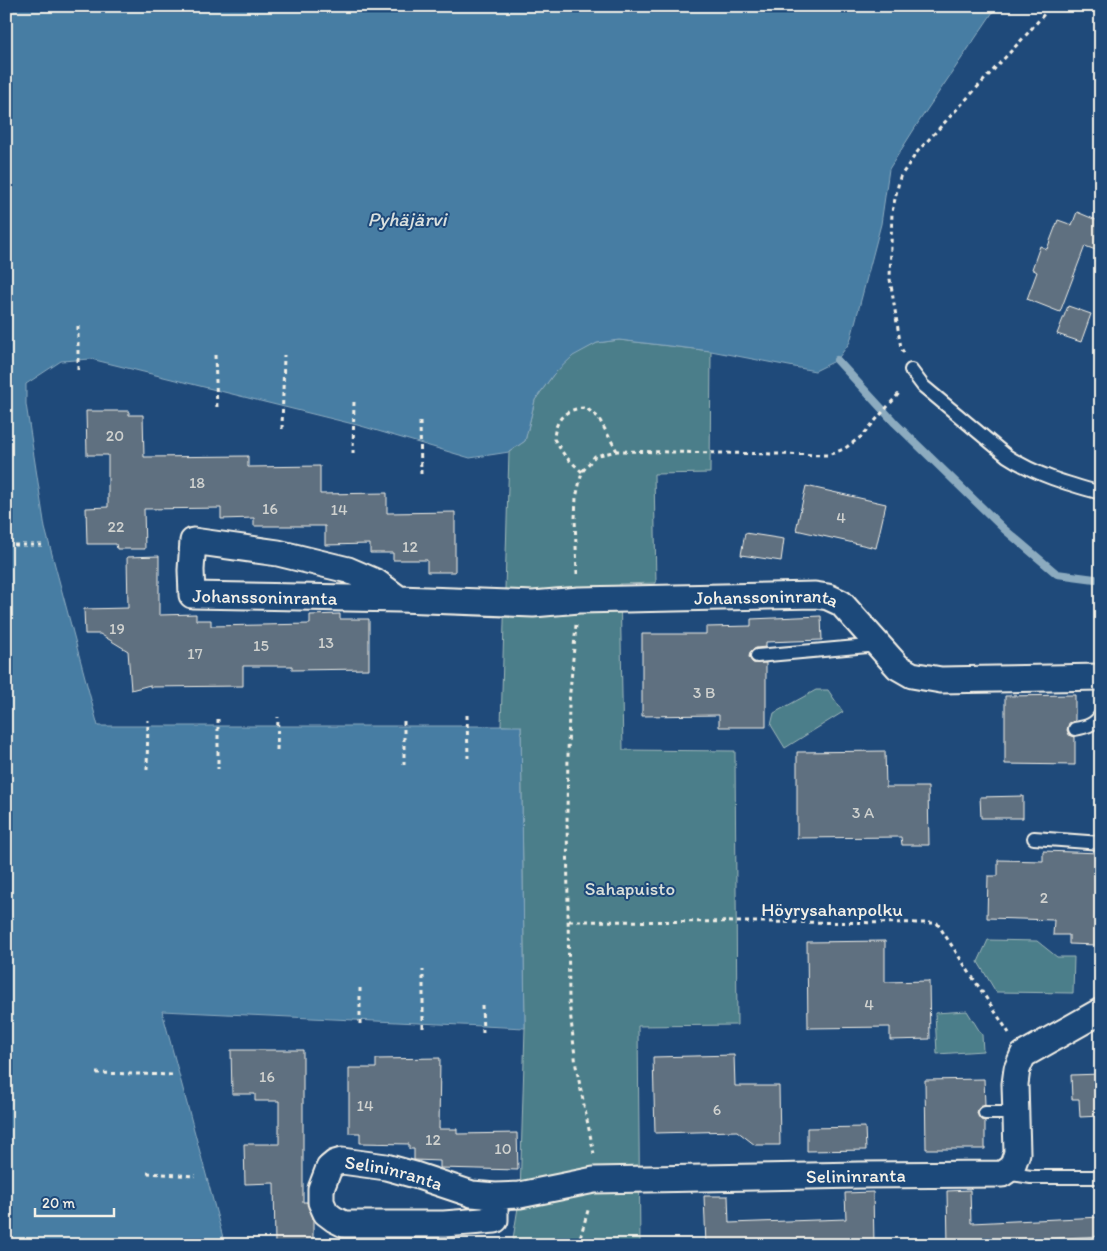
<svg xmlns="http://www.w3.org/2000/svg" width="1107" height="1251" viewBox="0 0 1107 1251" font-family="Itim,sans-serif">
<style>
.green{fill:#4b7e8a;stroke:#a0b8b9}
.water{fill:#467da3;stroke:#8cabbf}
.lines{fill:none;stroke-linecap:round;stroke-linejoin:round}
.stream{stroke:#8cabbf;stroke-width:8}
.building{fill:#5f7080;stroke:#f4f1e8}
.service-casing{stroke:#f4f1e8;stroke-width:16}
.minor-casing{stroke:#f4f1e8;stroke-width:29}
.path{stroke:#f4f1e8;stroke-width:3;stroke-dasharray:4 4;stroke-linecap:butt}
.service{stroke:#1f4a7a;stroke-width:12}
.minor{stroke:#1f4a7a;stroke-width:25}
.labels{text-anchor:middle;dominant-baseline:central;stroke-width:4;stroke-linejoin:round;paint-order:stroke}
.number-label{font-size:16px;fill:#cfd1ce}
.street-label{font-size:19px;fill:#f4f1e8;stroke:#1f4a7a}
.park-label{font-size:19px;fill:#dbe0da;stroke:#1f4a7a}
.water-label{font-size:20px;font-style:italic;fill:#dae0de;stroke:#1f4a7a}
</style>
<rect width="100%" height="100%" fill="#1f4a7a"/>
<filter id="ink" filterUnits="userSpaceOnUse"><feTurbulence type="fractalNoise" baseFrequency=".02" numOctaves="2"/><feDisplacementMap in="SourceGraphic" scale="10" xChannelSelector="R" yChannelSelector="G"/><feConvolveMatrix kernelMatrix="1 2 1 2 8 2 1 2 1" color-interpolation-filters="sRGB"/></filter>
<g filter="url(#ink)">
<path class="green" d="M 619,340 L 711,351 L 710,473 L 654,474 L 656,583 L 620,584 L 623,750 L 735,751 L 737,1025 L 638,1026 L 640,1245 L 512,1245 L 520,1195 L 525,1028 L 521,727 L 501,726 L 509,452 L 525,441 L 535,400 L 553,375 L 573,355 L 597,343 Z
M 816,690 L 828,690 L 843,712 L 785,748 L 771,725 L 774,713 Z
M 988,940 L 1037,941 L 1057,957 L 1074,957 L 1073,993 L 996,992 L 978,962 Z
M 967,1011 L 982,1035 L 983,1051 L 937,1054 L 935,1013 Z"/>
<path class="water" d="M 6,6 L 997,6 L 920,120 L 889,169 L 881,224 L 850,342 L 837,360 L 815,371 L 711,351 L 619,340 L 597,343 L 573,356 L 553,375 L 535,400 L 525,441 L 509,452 L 470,458 L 361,426 L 91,359 L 61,361 L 26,384 L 26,404 L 45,528 L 98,726 L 521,726 L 525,1028 L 162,1011 L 225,1245 L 6,1245 Z"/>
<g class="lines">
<path class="stream" d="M 837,360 L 895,423 L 1004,529 L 1057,574 L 1095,579"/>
</g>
<path class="building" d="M 1077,212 L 1101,222 L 1101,252 L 1085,246 L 1060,312 L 1027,299 L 1037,272 L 1032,269 L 1040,246 L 1047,249 L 1058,220 L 1072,225 Z
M 1068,306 L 1091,314 L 1081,342 L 1057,334 Z
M 86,411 L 129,411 L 129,415 L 143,415 L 144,457 L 248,456 L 248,467 L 320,466 L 320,494 L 387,493 L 387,513 L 455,512 L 455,572 L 427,572 L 427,560 L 393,560 L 393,553 L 370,553 L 370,544 L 325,545 L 325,526 L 254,526 L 254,518 L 221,519 L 221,508 L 144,509 L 145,549 L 117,549 L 116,544 L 87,544 L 86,508 L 108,507 L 108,455 L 87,455 Z
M 806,486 L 886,504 L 876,548 L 796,530 Z
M 745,533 L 784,539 L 781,561 L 741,555 Z
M 159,556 L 159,615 L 196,614 L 196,620 L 211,620 L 211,626 L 310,624 L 310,615 L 340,614 L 340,619 L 369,619 L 369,669 L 292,670 L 292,666 L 243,666 L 243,686 L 150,687 L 150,685 L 131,690 L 128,651 L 100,634 L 85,634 L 84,609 L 128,608 L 127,557 Z
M 821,616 L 822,640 L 766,642 L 766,647 L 756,648 L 750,652 L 749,657 L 753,663 L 766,663 L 766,727 L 719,727 L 719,715 L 642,716 L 642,634 L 706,634 L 706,627 L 751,626 L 751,619 Z
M 1075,695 L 1075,721 L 1069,723 L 1067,730 L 1069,735 L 1075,737 L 1075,765 L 1005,764 L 1005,696 Z
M 885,751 L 886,787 L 928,787 L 929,845 L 902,845 L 901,837 L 797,838 L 797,752 Z
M 1023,796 L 1023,818 L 981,818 L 980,797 Z
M 1043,851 L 1101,853 L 1101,934 L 1096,934 L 1096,945 L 1069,944 L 1069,935 L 1053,935 L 1054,920 L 987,918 L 988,876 L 998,876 L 998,860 L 1043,861 Z
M 885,941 L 885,982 L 929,981 L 930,1039 L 890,1040 L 890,1027 L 808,1028 L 807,942 Z
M 231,1050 L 303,1050 L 303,1202 L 307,1202 L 313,1218 L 313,1245 L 275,1245 L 274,1183 L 245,1184 L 244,1144 L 279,1144 L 279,1101 L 255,1101 L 255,1094 L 232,1094 Z
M 734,1055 L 735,1086 L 779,1086 L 780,1145 L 755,1145 L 737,1131 L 655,1133 L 653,1057 Z
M 440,1058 L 439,1129 L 457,1129 L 457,1134 L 517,1133 L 518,1170 L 440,1168 L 440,1161 L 414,1160 L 414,1149 L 409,1149 L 409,1144 L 360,1143 L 360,1133 L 349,1133 L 349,1068 L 376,1068 L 376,1059 Z
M 1101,1074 L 1101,1116 L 1080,1117 L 1079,1099 L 1072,1099 L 1071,1075 Z
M 984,1079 L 985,1105 L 978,1109 L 977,1113 L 981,1120 L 985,1121 L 985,1149 L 926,1149 L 925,1080 Z
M 865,1127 L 866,1150 L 807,1151 L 807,1128 Z
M 970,1190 L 971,1223 L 1101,1217 L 1101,1236 L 971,1243 L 971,1245 L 948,1245 L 947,1191 Z
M 873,1192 L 874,1245 L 847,1245 L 847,1240 L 706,1245 L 704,1196 L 728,1196 L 729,1223 L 846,1219 L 845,1193 Z"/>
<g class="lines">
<defs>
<path id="service" d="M 911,370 L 923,386 L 1007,456 C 1036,475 1068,484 1101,493
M 757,656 L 879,645
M 1075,729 C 1086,727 1095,725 1101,714
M 1034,838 L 1101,843
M 985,1113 L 1016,1113
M 1005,1173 L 1031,1177 L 1101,1177"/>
<g id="minor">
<path id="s1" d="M 399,599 L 376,582 L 348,570 L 278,553 L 193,541 L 191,570 L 192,595 L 399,599 L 533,604 L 579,600 L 815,595 L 828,597 L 841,603 L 898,667 L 912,675 L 941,680 L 1101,677"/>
<path id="s2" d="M 495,1196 L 495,1220 L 444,1224 L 344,1224 L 334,1219 L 326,1213 L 321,1202 L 321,1189 L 329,1168 L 335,1163 L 342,1161 L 386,1167 L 415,1175 L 472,1194 L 495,1196 L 520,1195 L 594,1180 L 860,1175 L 1002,1174 L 1012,1167 L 1017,1153 L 1015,1084 L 1017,1069 L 1023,1055 L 1101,1011"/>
</g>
</defs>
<use href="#service" class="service-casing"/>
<use href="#minor" class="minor-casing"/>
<path class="path" d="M 78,326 L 78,373
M 904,353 L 901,348 L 890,279 L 892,212 L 900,177 L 918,151 L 1027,34 L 1051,6
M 215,355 L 217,408
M 420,422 L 421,474
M 282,429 L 284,355
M 353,454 L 354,400
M 582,472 L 565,456 L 554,439 C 555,420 565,408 586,408 L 598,417 L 617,451
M 6,545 L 42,545
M 577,574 L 575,518 L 576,498 L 582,472 L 595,456 L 617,451 L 828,455 L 844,449 L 862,436 L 901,391
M 576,625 L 569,703 L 567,811 L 569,1001 L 576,1066 L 594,1154
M 467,715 L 468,758
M 218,719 L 218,769
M 277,750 L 278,717
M 404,765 L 404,717
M 147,770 L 148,720
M 569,921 L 937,923 L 1009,1033
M 482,1005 L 483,1033
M 360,1024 L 360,984
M 423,1028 L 423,970
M 96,1073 L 175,1075
M 147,1173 L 196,1176
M 578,1245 L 589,1207"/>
<use href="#service" class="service"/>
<use href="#minor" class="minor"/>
</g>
</g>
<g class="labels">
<g class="number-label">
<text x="115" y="435">20</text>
<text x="197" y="482">18</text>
<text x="270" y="508">16</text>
<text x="339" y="509">14</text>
<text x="841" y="517">4</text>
<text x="116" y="526">22</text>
<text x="410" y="546">12</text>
<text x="117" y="628">19</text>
<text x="326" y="642">13</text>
<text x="261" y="645">15</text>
<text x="195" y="653">17</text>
<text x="704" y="692">3 B</text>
<text x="863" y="812">3 A</text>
<text x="1044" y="897">2</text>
<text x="869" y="1004">4</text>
<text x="267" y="1076">16</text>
<text x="365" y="1105">14</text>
<text x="717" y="1109">6</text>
<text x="433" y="1139">12</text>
<text x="503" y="1148">10</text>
</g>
<g class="street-label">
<text stroke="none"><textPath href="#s1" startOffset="344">Johanssoninranta</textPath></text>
<text stroke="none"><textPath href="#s1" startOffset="846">Johanssoninranta</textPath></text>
<text x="832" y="909">Höyrysahanpolku</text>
<text stroke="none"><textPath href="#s2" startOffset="312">Selininranta</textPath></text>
<text stroke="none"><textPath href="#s2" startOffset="779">Selininranta</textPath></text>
</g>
<g class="park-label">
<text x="630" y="888">Sahapuisto</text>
</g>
<g class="water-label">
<text x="407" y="219">Pyhäjärvi</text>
</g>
</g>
<rect width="1107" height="1251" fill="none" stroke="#1f4a7a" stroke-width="25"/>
<rect x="12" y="12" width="1082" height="1226" fill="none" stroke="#f4f1e8" stroke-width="2" filter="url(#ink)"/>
<path d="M35 1208v8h79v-8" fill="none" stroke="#f4f1e8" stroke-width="2.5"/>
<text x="42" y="1208" font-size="15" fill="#f4f1e8" stroke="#1f4a7a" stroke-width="4" paint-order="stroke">20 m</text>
</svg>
